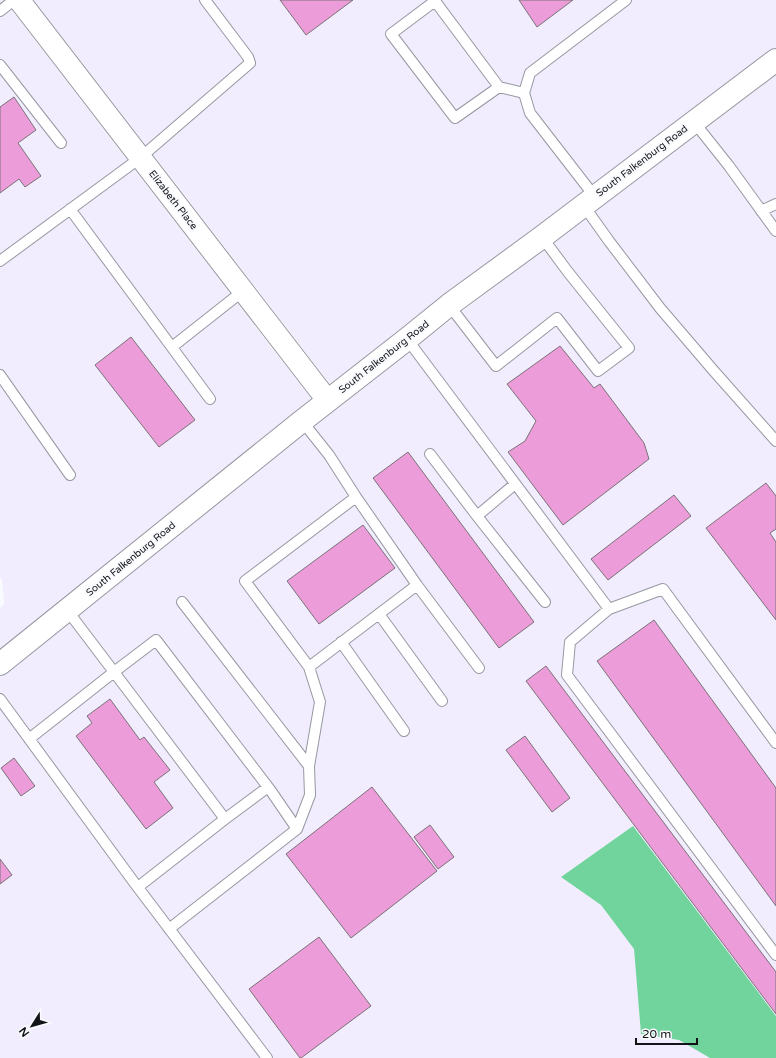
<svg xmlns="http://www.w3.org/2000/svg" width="776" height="1058" viewBox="0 0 776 1058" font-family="'Varela Round',sans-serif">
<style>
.industrial{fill:#f2edfe}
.forest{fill:#72d49d}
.building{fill:#ec9cd8;stroke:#7a7278}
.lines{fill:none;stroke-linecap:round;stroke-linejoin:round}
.lane-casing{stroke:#9698a1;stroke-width:12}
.street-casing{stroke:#9698a1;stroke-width:23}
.secondary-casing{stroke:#9698a1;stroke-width:24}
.lane{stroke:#fff;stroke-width:10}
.street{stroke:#fff;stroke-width:21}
.secondary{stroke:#fff;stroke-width:22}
.labels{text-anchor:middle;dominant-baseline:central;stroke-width:4;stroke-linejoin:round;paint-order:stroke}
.street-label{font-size:10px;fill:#121316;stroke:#f9fafe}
</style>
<rect width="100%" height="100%" fill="#f9fafe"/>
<path class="industrial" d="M 0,0 L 4,0 L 312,400 L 0,650 L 0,608 L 4,604 L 4,598 L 2,580 L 0,577 Z
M 34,0 L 776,0 L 776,47 L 331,385 Z
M 776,74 L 776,1016 L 633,826 L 561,877 L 601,905 L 634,949 L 641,1034 L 679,1040 L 710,1058 L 0,1058 L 0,677 L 334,409 L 414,348 Z"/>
<path class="forest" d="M 633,826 L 776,1016 L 776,1058 L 710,1058 L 679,1040 L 641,1034 L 634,949 L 601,905 L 561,877 Z"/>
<path class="building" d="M 280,0 L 353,0 L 306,35 Z
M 519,0 L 573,0 L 537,27 Z
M 14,97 L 36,130 L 18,143 L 41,176 L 25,187 L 19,179 L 0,193 L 0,107 Z
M 131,337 L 195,420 L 159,447 L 95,365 Z
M 560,346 L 594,388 L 600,384 L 644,443 L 649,459 L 563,525 L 508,452 L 525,441 L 536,421 L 507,384 Z
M 408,452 L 534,622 L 499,648 L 373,478 Z
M 766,483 L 776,496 L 776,529 L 770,533 L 776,542 L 776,620 L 706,528 Z
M 674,495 L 691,516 L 608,580 L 591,559 Z
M 363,525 L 395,568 L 319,624 L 287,581 Z
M 654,620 L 776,788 L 776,906 L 597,661 Z
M 546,666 L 776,972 L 776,1014 L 526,681 Z
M 110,699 L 140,740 L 144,737 L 170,770 L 154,782 L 173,808 L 146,829 L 76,736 L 92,723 L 87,716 Z
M 525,736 L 570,798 L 552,812 L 506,750 Z
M 14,758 L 35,786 L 21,796 L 1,768 Z
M 372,787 L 437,871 L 351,938 L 286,854 Z
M 430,825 L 454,857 L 438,869 L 414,837 Z
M 0,859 L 12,875 L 0,884 Z
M 319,937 L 371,1006 L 301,1058 L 300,1058 L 249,989 Z"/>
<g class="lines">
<defs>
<path id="lane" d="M 0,11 L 14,0
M 0,65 L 61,143
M 499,87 L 455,118 L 391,34 L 435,1 L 499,87 L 524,93
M 694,122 L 729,166 L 776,231
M 595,197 L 530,113 L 524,93 L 530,73 L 626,0
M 584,206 L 609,241 L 660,308 L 713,370 L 776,441
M 70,209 L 210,399
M 761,211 L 776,204
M 0,261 L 140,158 L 250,63 L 248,57 L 205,0
M 449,305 L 496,366 L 557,318 L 598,371 L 629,348 L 568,272 L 542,237
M 407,339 L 609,609
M 172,347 L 243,291
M 0,375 L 70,475
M 302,421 L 329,455 L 356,497 L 245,581 L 309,667 L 417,585 L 356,497
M 430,454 L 477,516 L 545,602
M 477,516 L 515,484
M 417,585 L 479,668
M 182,602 L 309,766
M 379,614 L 442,701
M 341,642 L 404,731
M 0,699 L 133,881 L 267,1058
M 29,739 L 114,672 L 67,610
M 776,743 L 663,589 L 609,609 L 570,642 L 567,675 L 776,955
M 225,819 L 268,787
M 297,829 L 310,795 L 309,766 L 320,702 L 309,667
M 138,887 L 225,819 L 114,672 L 156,640 L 271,791 L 297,829 L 169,929"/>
<path id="street" d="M 19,0 L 328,401"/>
<path id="secondary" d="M 0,664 L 302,421 L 407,339 L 449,305 L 542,237 L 776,60"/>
</defs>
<use href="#lane" class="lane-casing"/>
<use href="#street" class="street-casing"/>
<use href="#secondary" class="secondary-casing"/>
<use href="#lane" class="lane"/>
<use href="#street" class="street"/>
<use href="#secondary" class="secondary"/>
</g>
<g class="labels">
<g class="street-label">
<text transform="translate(642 161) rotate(-37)">South Falkenburg Road</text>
<text transform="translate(173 200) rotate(52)">Elizabeth Place</text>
<text transform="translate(384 357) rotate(-38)">South Falkenburg Road</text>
<text transform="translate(131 559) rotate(-39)">South Falkenburg Road</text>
</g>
</g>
<g transform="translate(32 1026) rotate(233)" stroke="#f9fafe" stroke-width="3" paint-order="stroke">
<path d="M0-3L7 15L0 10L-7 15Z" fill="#121316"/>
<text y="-6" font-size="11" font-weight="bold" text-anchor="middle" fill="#121316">N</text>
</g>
<path d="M636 1038v6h61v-6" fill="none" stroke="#121316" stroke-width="2"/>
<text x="642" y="1038" font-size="12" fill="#121316" stroke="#f9fafe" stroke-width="3" paint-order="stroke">20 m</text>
</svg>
